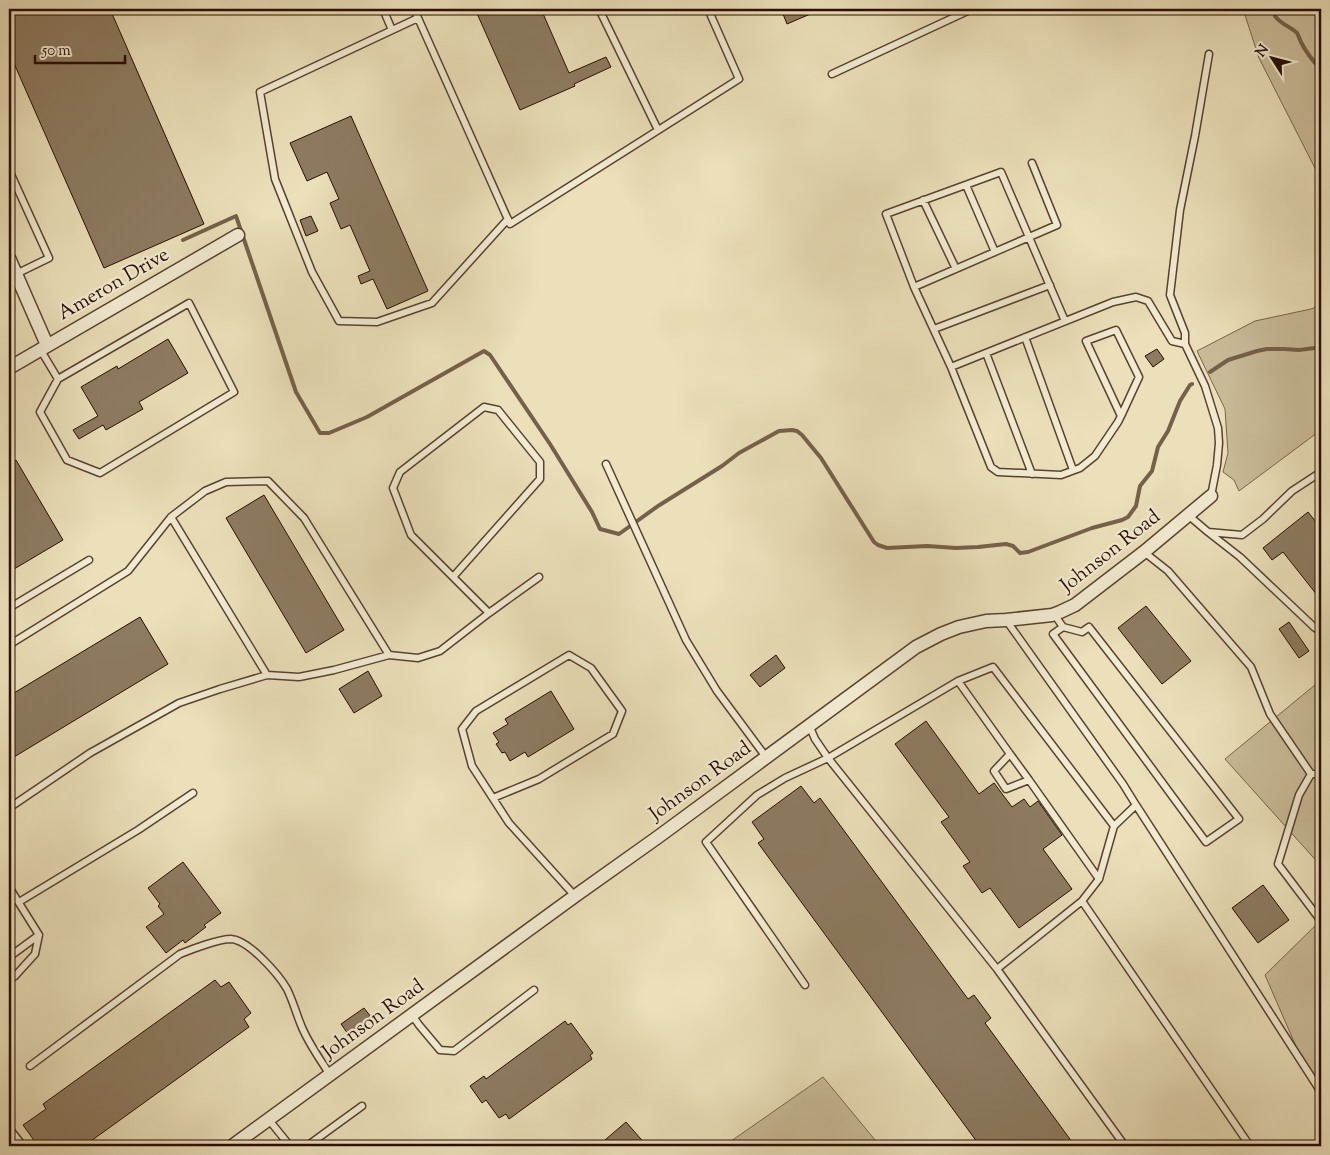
<svg xmlns="http://www.w3.org/2000/svg" width="1330" height="1155" viewBox="0 0 1330 1155" font-family="'Sorts Mill Goudy',serif">
<style>
.green{fill:#cabc9a;stroke:#79654d}
.lines{fill:none;stroke-linecap:round;stroke-linejoin:round}
.stream{stroke:#75614a;stroke-width:4}
.building{fill:#8d7b61;stroke:#280e00}
.service-casing{stroke:#59422e;stroke-width:9}
.minor-casing{stroke:#59422e;stroke-width:15}
.service{stroke:#f2ebd2;stroke-width:6}
.minor{stroke:#f2ebd2;stroke-width:12}
.labels{text-anchor:middle;dominant-baseline:central;stroke-width:4.5;stroke-linejoin:round;paint-order:stroke}
.street-label{font-size:20px;fill:#280e00;stroke:#f2ebd2}
</style>
<rect width="100%" height="100%" fill="#ebe0ba"/>
<filter id="stains"><feTurbulence type="fractalNoise" baseFrequency=".004" numOctaves="4"/><feColorMatrix values="0 0 0 0 .2 0 0 0 0 .09 0 0 0 0 .02 0 0 0 .5 -.17"/></filter>
<radialGradient id="worn" r=".72"><stop offset=".6" stop-color="#630" stop-opacity="0"/><stop offset="1" stop-color="#630" stop-opacity=".3"/></radialGradient>
<path class="green" d="M 1243,9 L 1321,9 L 1321,180 L 1259,58 Z
M 1321,305 L 1321,430 L 1239,491 L 1234,480 L 1223,472 L 1228,453 L 1225,409 L 1197,351 L 1255,321 L 1311,309 Z
M 1321,680 L 1321,866 L 1225,759 Z
M 1321,920 L 1321,1104 L 1265,975 Z
M 823,1077 L 880,1146 L 724,1146 Z"/>
<g class="lines">
<path class="stream" d="M 1276,9 L 1275,16 C 1280,24 1290,26 1297,33 C 1299,36 1300,41 1302,44 C 1307,54 1314,62 1321,70
M 183,240 L 236,216 L 296,392 L 320,433 L 329,433 L 367,417 L 484,351 L 490,355 L 550,444 L 592,512 L 600,529 L 619,534 L 658,506 L 722,466 L 739,453 L 779,431 L 792,430 L 797,431 L 802,435 L 821,458 L 874,542 L 878,545 L 887,548 L 927,546 L 956,548 L 978,547 L 1006,544 L 1013,546 L 1020,553 L 1028,552 L 1092,528 L 1122,520 L 1128,517 L 1136,506 L 1140,486 L 1152,471 L 1158,447 L 1168,431 L 1180,401 L 1190,385 L 1192,384
M 1210,372 L 1228,360 L 1257,351 L 1267,349 L 1284,349 L 1299,350 L 1315,348 L 1321,348"/>
</g>
<path class="building" d="M 9,9 L 110,9 L 204,224 L 104,268 L 9,52 Z
M 475,9 L 541,9 L 569,73 L 606,57 L 611,67 L 574,84 L 575,86 L 520,110 Z
M 781,9 L 822,9 L 787,24 Z
M 351,116 L 428,291 L 387,309 L 373,279 L 361,284 L 358,276 L 370,271 L 350,225 L 341,229 L 330,203 L 339,199 L 327,172 L 307,181 L 290,143 Z
M 311,216 L 318,231 L 306,236 L 300,220 Z
M 168,339 L 188,373 L 139,402 L 143,409 L 106,430 L 103,425 L 79,439 L 73,430 L 98,416 L 81,387 L 117,366 L 118,369 Z
M 1157,349 L 1164,359 L 1153,367 L 1145,356 Z
M 16,460 L 63,540 L 9,572 L 9,464 Z
M 264,495 L 344,630 L 306,653 L 226,518 Z
M 1308,512 L 1316,522 L 1321,518 L 1321,600 L 1283,552 L 1272,560 L 1263,548 Z
M 1146,606 L 1191,661 L 1162,684 L 1118,628 Z
M 140,617 L 168,664 L 9,760 L 9,696 Z
M 1289,622 L 1309,651 L 1299,658 L 1279,629 Z
M 776,655 L 785,668 L 760,687 L 750,675 Z
M 368,671 L 382,696 L 354,713 L 339,689 Z
M 551,691 L 574,729 L 528,757 L 525,752 L 510,761 L 505,752 L 502,753 L 496,744 L 499,742 L 493,733 L 508,724 L 505,719 Z
M 926,721 L 979,794 L 994,783 L 1012,807 L 1024,799 L 1030,807 L 1038,801 L 1062,835 L 1043,849 L 1072,889 L 1019,928 L 990,888 L 982,893 L 963,866 L 970,862 L 941,822 L 949,817 L 895,744 Z
M 801,786 L 814,803 L 820,798 L 968,999 L 974,995 L 991,1018 L 985,1023 L 1075,1146 L 980,1146 L 758,843 L 764,839 L 752,822 Z
M 183,862 L 221,913 L 204,925 L 206,927 L 185,943 L 183,940 L 166,953 L 146,927 L 164,914 L 158,906 L 160,904 L 148,888 Z
M 1263,885 L 1289,920 L 1258,943 L 1232,908 Z
M 215,980 L 221,987 L 229,982 L 251,1013 L 244,1019 L 249,1027 L 84,1146 L 38,1146 L 23,1125 L 46,1109 L 43,1104 Z
M 364,1008 L 371,1017 L 348,1034 L 341,1024 Z
M 565,1021 L 568,1025 L 571,1023 L 593,1053 L 590,1055 L 592,1059 L 509,1119 L 506,1114 L 499,1118 L 486,1100 L 482,1103 L 470,1086 L 484,1076 L 486,1079 Z
M 626,1122 L 647,1146 L 598,1146 Z"/>
<g class="lines">
<defs>
<path id="service" d="M 383,9 L 392,30
M 414,9 L 510,224 L 739,79 L 708,9
M 599,9 L 658,130
M 418,18 L 260,92 L 275,179 L 312,272 L 339,321 L 377,322 L 432,303 L 508,219
M 832,74 L 972,9
M 9,170 L 49,258 L 16,274
M 966,185 L 995,252
M 923,200 L 956,269
M 914,287 L 1057,225 L 1032,163
M 1065,321 L 1001,172 L 886,214 L 914,287 L 951,367 L 1113,302 L 1136,297 L 1148,301 L 1172,341 L 1185,344 L 1205,386 L 1218,428 L 1219,443 L 1217,465 L 1211,496
M 934,329 L 1050,285
M 1025,337 L 1073,470
M 1185,344 L 1185,333 L 1170,295 L 1180,210 L 1195,136 L 1209,54
M 40,349 L 58,379 L 189,303 L 234,392 L 100,473 L 67,460 L 40,412 L 58,379
M 986,353 L 1032,474
M 951,367 L 991,467 L 998,472 L 1061,475 L 1080,468 L 1095,456 L 1118,422 L 1121,416 L 1139,377 L 1116,330 L 1086,341 L 1121,416
M 606,464 L 686,640 L 717,691 L 766,757
M 1321,472 L 1292,491 L 1263,519 L 1242,535 L 1208,532 L 1240,557 L 1314,627 L 1321,632
M 1188,515 L 1208,532
M 171,517 L 267,675
M 1144,552 L 1168,571 L 1251,667 L 1270,714 L 1311,774
M 9,608 L 89,560
M 489,613 L 539,577
M 1054,614 L 1063,627 L 1053,634 L 1206,842 L 1239,819 L 1089,627 L 1082,632 L 1063,627
M 1006,620 L 1123,784 L 1136,805 L 1114,826 L 1099,879 L 1082,901
M 9,645 L 128,571 L 171,517 L 205,491 L 226,482 L 268,481 L 304,518 L 389,655 L 334,670 L 299,677 L 267,675 L 220,689 L 179,703 L 90,753 L 9,808
M 389,655 L 418,658 L 440,651 L 489,613 L 411,535 L 393,488 L 400,472 L 484,407 L 498,410 L 540,462 L 540,479 L 453,577
M 958,681 L 1010,754
M 809,725 L 815,739 L 828,758 L 997,969
M 1311,774 L 1299,795 L 1278,864 L 1321,921
M 1311,774 L 1321,774
M 1029,780 L 1010,754 L 994,771 L 1006,789 L 1029,780 L 1099,879
M 493,798 L 539,779 L 613,734 L 622,711 L 591,668 L 569,655 L 476,711 L 462,729 L 472,766 L 509,823 L 575,896
M 1136,805 L 1321,1092
M 9,887 L 39,935 L 35,954 L 15,976 L 9,980
M 19,902 L 138,830 L 193,793
M 9,957 L 39,935
M 805,985 L 706,842 L 757,795 L 785,778 L 828,758 L 958,681 L 993,667 L 1114,826
M 412,1015 L 419,1025 L 440,1050 L 454,1051 L 534,990
M 30,1066 L 180,954 C 192,949 219,939 231,939 C 249,940 279,975 287,989 C 293,1001 296,1013 301,1025 C 308,1043 320,1059 330,1075
M 269,1120 L 290,1146
M 9,1128 L 23,1146
M 307,1146 L 362,1106
M 1125,1146 L 997,969 L 1082,901 L 1250,1146"/>
<path id="minor" d="M 9,258 L 47,345
M 9,368 L 238,235
M 232,1146 L 575,896 L 658,837 L 916,647 L 941,634 L 959,627 L 986,621 L 1006,620 L 1052,615 L 1060,612 L 1075,605 L 1144,552 L 1211,496"/>
</defs>
<use href="#service" class="service-casing"/>
<use href="#minor" class="minor-casing"/>
<use href="#service" class="service"/>
<use href="#minor" class="minor"/>
</g>
<g class="labels">
<g class="street-label">
<text transform="translate(114 285) rotate(-30)">Ameron Drive</text>
<text transform="translate(1111 552) rotate(-38)">Johnson Road</text>
<text transform="translate(701 782) rotate(-36)">Johnson Road</text>
<text transform="translate(374 1020) rotate(-36)">Johnson Road</text>
</g>
</g>
<rect width="1330" height="1155" fill="none" stroke="#ebe0ba" stroke-width="30"/>
<rect x="10" y="10" width="1310" height="1135" fill="none" stroke="#280e00" stroke-width="2.5"/>
<rect x="15" y="15" width="1300" height="1125" fill="none" stroke="#280e00"/>
<g transform="translate(1272 58) rotate(306)" stroke="#f2ebd2" stroke-width="4" paint-order="stroke">
<path d="M0-4L9 19L0 12L-9 19Z" fill="#280e00"/>
<text y="-8" font-size="14" font-weight="bold" text-anchor="middle" fill="#280e00">N</text>
</g>
<path d="M35 55v8h90v-8" fill="none" stroke="#280e00" stroke-width="2.5"/>
<text x="42" y="55" font-size="15" fill="#280e00" stroke="#f2ebd2" stroke-width="4" paint-order="stroke">50 m</text>
<rect width="100%" height="100%" filter="url(#stains)"/>
<rect width="100%" height="100%" fill="url(#worn)"/>
</svg>
